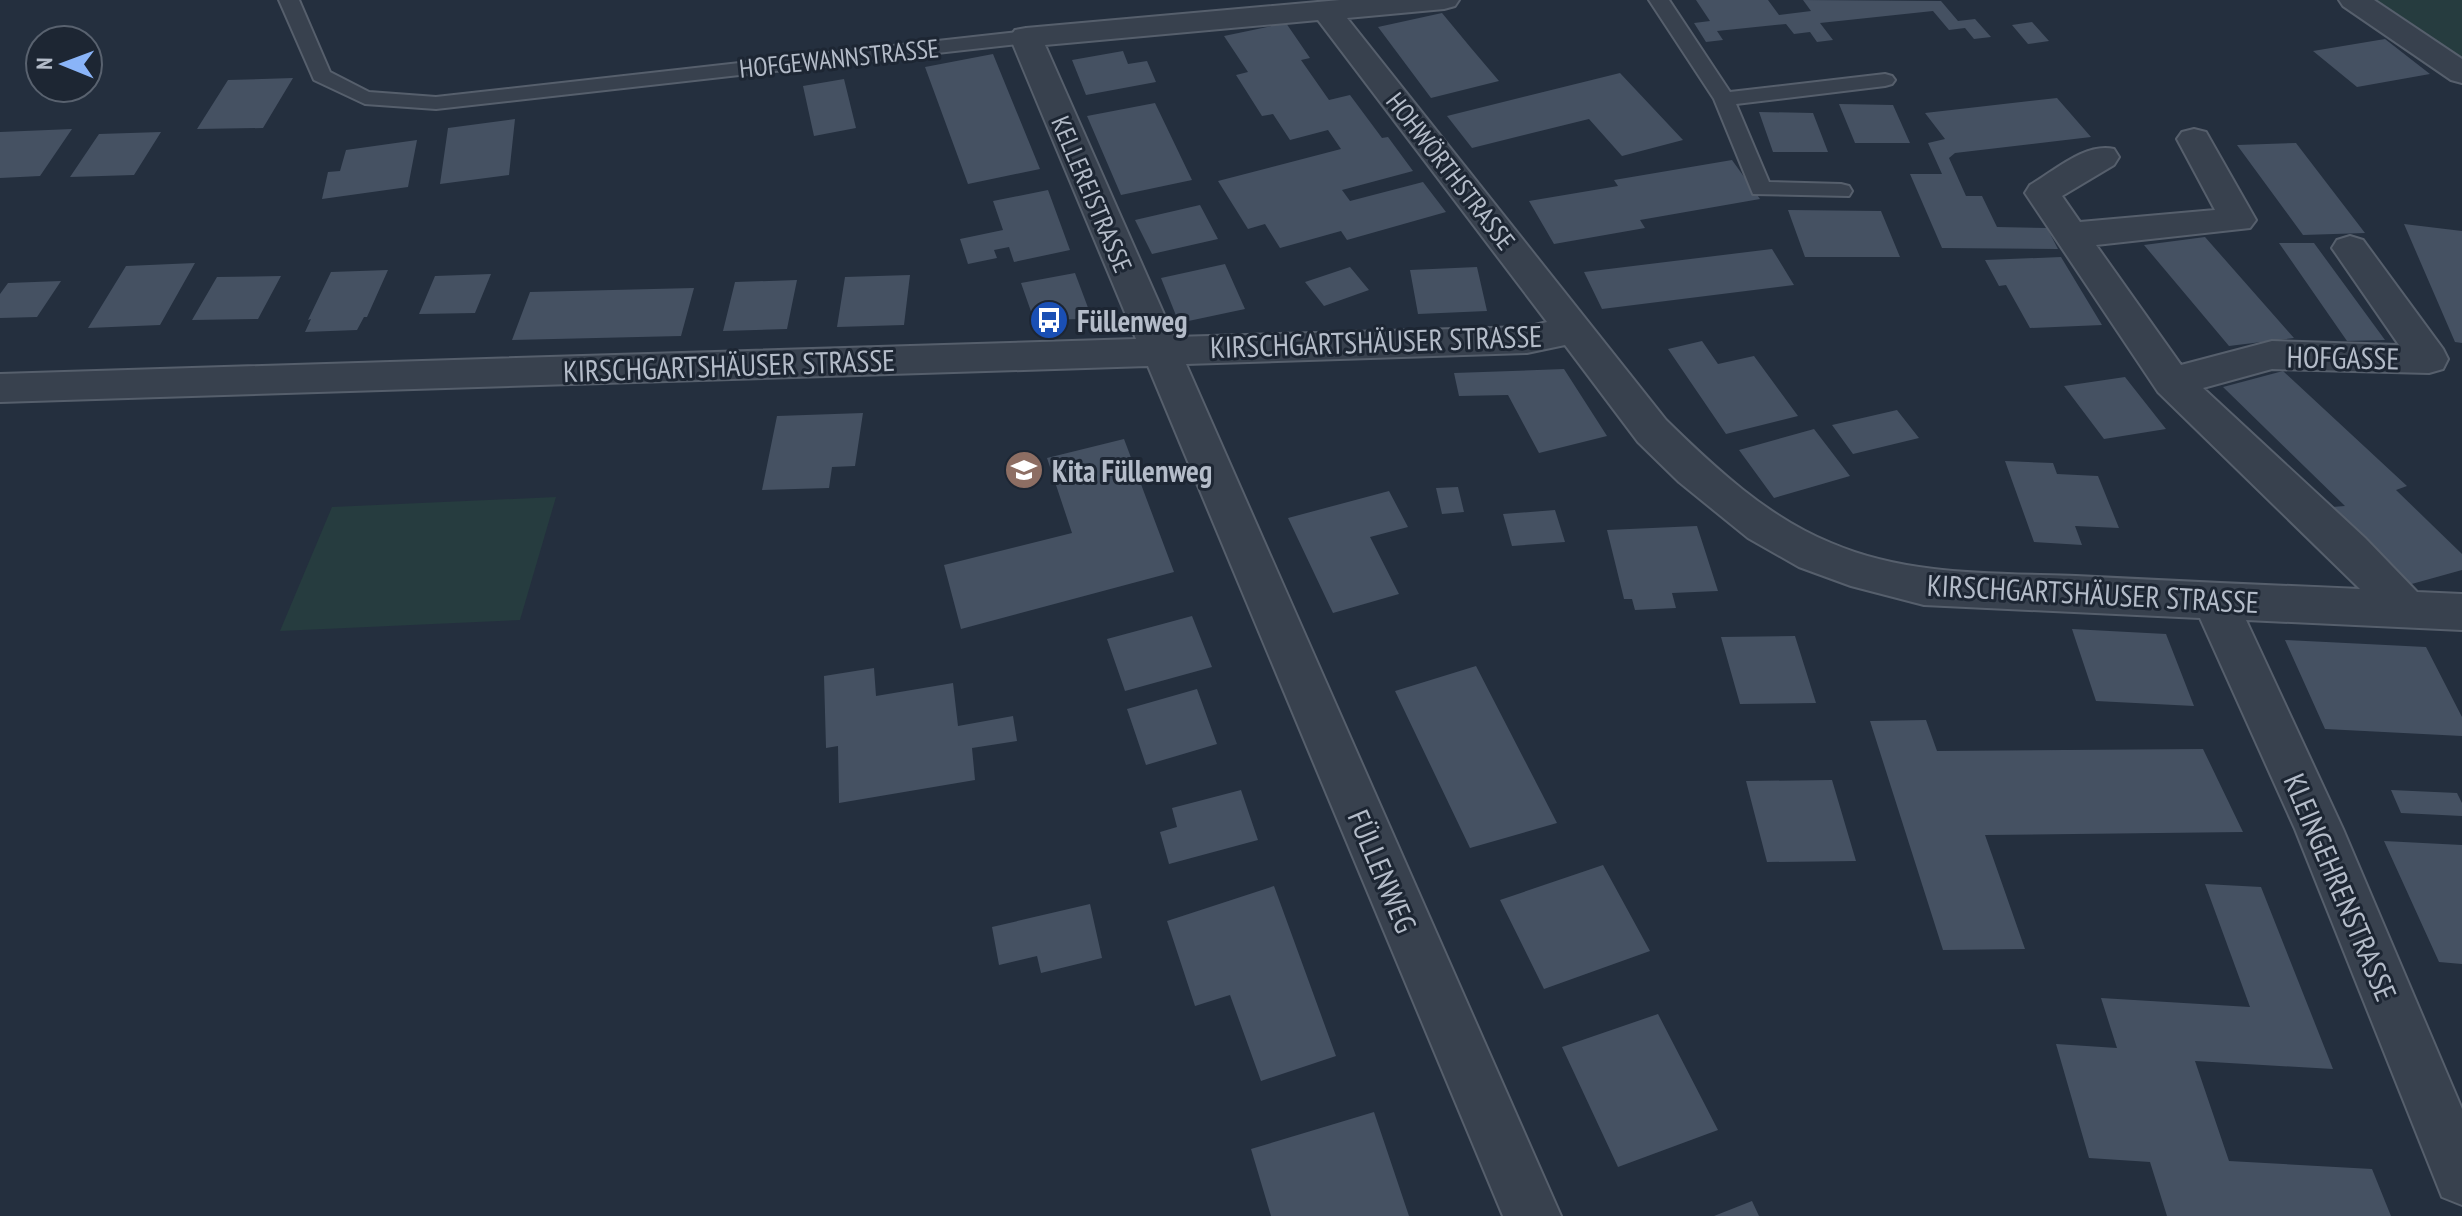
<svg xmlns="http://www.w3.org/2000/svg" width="2462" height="1216" viewBox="0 0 2462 1216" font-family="'PT Sans Narrow',sans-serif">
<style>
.green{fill:#263c3f}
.building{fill:#455162}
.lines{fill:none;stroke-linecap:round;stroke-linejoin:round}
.lane-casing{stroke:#565f6c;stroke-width:4}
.street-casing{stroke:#565f6c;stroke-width:4}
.lane{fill:#38414e;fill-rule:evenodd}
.street{fill:#38414e;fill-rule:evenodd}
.labels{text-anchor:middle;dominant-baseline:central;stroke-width:6;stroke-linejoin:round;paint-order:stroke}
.far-street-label{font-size:26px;fill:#b4bcc9;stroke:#1d2633}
.poi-label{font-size:30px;font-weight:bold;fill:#b4bcc9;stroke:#1d2633;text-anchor:start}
.street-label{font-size:30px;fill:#b4bcc9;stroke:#1d2633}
</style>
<rect width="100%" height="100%" fill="#242f3e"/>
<path class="green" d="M 2374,0 L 2462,0 L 2462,61 Z
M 556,497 L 520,620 L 280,631 L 332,507 Z"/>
<path class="building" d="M 1696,0 L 1768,0 L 1779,15 L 1811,11 L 1803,0 L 1941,1 L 1958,21 L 1975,19 L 1991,37 L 1974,39 L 1965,28 L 1949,30 L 1933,11 L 1820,23 L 1833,40 L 1817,42 L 1810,32 L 1794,34 L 1786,24 L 1717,31 L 1723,40 L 1706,42 L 1694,23 L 1710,21 Z
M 1442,13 L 1471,48 L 1499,81 L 1431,98 L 1378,27 Z
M 2032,22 L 2049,41 L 2028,44 L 2012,25 Z
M 1286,23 L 1310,58 L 1301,60 L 1329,100 L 1350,95 L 1382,138 L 1388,137 L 1413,171 L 1342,190 L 1350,201 L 1423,182 L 1446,212 L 1347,240 L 1341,231 L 1280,248 L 1265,224 L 1248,229 L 1218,181 L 1341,149 L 1328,130 L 1290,140 L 1273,114 L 1262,116 L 1236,75 L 1248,72 L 1224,36 Z
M 2385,39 L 2430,74 L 2357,87 L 2313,51 Z
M 1123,51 L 1128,64 L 1147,61 L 1156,82 L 1086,95 L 1072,60 Z
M 993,54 L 1040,169 L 968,184 L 925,67 Z
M 1620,73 L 1683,140 L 1622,156 L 1589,119 L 1472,148 L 1447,116 Z
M 293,78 L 263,128 L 197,129 L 228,80 Z
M 844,79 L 856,128 L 814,136 L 803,86 Z
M 2057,98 L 2091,137 L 1955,153 L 1949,158 L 1966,196 L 1982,196 L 1997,227 L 2047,228 L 2058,249 L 1942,248 L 1910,174 L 1942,174 L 1928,143 L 1945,139 L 1925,113 Z
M 1155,103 L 1192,180 L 1121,195 L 1087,116 Z
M 1839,104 L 1893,105 L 1910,143 L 1855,143 Z
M 1759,112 L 1813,113 L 1828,152 L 1773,152 Z
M 515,119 L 509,175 L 440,184 L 448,128 Z
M 72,129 L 40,176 L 0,178 L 0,132 Z
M 161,132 L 134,175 L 70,177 L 99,134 Z
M 417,140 L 408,187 L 322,199 L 328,172 L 340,171 L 346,150 Z
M 2296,143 L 2365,233 L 2303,235 L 2237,145 Z
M 1732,160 L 1760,199 L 1640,220 L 1645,228 L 1554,244 L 1529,201 L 1618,186 L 1614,180 Z
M 1048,190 L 1070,250 L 1014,262 L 1009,247 L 994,250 L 997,258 L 968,264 L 960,239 L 1003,230 L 993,201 Z
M 1200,205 L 1218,239 L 1152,254 L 1135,220 Z
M 1788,210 L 1881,211 L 1900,257 L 1805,257 Z
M 2404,224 L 2462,231 L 2462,343 L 2455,342 Z
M 2205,237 L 2294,338 L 2229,346 L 2144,245 Z
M 2279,243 L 2314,243 L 2385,340 L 2347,341 Z
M 1772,249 L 1794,285 L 1602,309 L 1584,272 Z
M 2061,257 L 2102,325 L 2030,328 L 2006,285 L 1999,286 L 1985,260 Z
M 195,263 L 160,325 L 88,328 L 126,266 Z
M 1225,264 L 1245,309 L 1179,323 L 1161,278 Z
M 1350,267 L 1369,290 L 1324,306 L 1305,282 Z
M 1477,267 L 1487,311 L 1418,314 L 1410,270 Z
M 388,270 L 367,317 L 364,317 L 357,330 L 305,332 L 311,319 L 308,320 L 331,272 Z
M 1075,273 L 1090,313 L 1084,319 L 1034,320 L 1021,283 Z
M 491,274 L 475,313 L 419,314 L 435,276 Z
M 910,275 L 904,325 L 837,327 L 845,277 Z
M 281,276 L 258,319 L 192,320 L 217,277 Z
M 797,280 L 787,329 L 723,331 L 735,282 Z
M 61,281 L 37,317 L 0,318 L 0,294 L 8,283 Z
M 694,288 L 681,336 L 512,340 L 530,292 Z
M 1702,341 L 1718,364 L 1754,356 L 1798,416 L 1726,434 L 1668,349 Z
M 1564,369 L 1607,436 L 1539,453 L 1508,395 L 1459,396 L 1454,373 Z
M 2283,371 L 2407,486 L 2396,490 L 2462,554 L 2462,570 L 2408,585 L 2332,507 L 2345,506 L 2223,387 Z
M 2125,377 L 2166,429 L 2104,439 L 2064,386 Z
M 1897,410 L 1919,438 L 1853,454 L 1832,425 Z
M 863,413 L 855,466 L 832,467 L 829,488 L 762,490 L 777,416 Z
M 1814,429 L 1850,476 L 1774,498 L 1739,450 Z
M 1124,439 L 1174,572 L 961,629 L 944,565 L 1072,533 L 1047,458 Z
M 2005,461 L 2053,463 L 2057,474 L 2098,476 L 2119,528 L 2075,526 L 2082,545 L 2034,542 Z
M 1458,487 L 1464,512 L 1442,514 L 1436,488 Z
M 1389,491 L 1408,527 L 1370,537 L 1399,594 L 1333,613 L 1288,518 Z
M 1555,510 L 1565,542 L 1512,546 L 1503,514 Z
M 1697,526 L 1718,591 L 1672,593 L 1676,608 L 1635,610 L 1632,599 L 1624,599 L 1607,530 Z
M 1192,616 L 1212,667 L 1125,691 L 1107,639 Z
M 2072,629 L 2166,634 L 2194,706 L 2096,701 Z
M 1795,636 L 1816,703 L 1740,704 L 1721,637 Z
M 2285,640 L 2426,647 L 2462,717 L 2462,736 L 2325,729 Z
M 1476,666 L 1557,823 L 1470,848 L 1395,691 Z
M 874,668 L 876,696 L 953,683 L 958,726 L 1013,716 L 1017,741 L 972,748 L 975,780 L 839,803 L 838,746 L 826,748 L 824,676 Z
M 1197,689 L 1217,744 L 1146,765 L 1127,709 Z
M 1926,720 L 1937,751 L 2203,749 L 2243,832 L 1985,835 L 2025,949 L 1943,950 L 1870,721 Z
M 1832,780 L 1856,861 L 1767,862 L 1746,781 Z
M 1241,790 L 1258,840 L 1169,864 L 1160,832 L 1177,827 L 1172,808 Z
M 2391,790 L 2457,793 L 2462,803 L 2462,816 L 2401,813 Z
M 2384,841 L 2462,845 L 2462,964 L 2439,962 Z
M 1603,865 L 1650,951 L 1544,989 L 1500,900 Z
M 2205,884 L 2261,887 L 2333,1069 L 2195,1061 L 2229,1161 L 2372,1169 L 2391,1216 L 2167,1216 L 2150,1162 L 2089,1158 L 2056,1044 L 2117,1048 L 2101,998 L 2250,1007 Z
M 1274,886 L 1336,1056 L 1261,1081 L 1230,995 L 1195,1006 L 1167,921 Z
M 1090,904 L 1102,958 L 1041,973 L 1037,956 L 999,965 L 992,927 Z
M 1658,1014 L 1718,1130 L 1618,1167 L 1562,1047 Z
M 1374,1112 L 1409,1216 L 1271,1216 L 1251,1149 Z
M 1752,1201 L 1759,1216 L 1714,1216 Z"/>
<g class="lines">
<defs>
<path id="lane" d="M 279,0 L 299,0 L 330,72 L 369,92 L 436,97 L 1026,31 L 1036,37 L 1026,43 L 436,109 L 365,104 L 314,80 Z
M 1649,0 L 1669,0 L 1730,92 L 1885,74 L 1892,76 L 1895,80 L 1892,84 L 1885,86 L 1736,104 L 1769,182 L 1841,184 L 1849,186 L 1852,191 L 1849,196 L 1753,194 L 1714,99 Z"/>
<path id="street" d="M 1340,0 L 1459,0 L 1455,6 L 1444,9 L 1347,18 L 1666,420 C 1715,468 1767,517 1831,543 C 1908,576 1993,573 2076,576 C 2171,581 2265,585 2360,589 L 2158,392 L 2025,193 L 2030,185 C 2054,171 2086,142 2114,149 L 2119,157 L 2114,165 L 2062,196 L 2080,222 L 2215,210 L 2177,139 L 2182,132 L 2194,129 L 2206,132 L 2256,220 L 2250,228 L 2096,245 L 2181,365 L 2272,341 L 2399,345 L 2332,248 L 2337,240 L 2350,236 L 2363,240 L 2443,349 L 2448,359 L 2443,369 L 2429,373 L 2272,369 L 2203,388 L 2365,538 L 2417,592 L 2462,594 L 2462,630 L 2246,620 L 2343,829 L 2462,1109 L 2462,1205 L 2442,1197 L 2295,829 L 2200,618 L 1924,605 L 1851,586 L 1799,567 L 1748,538 L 1679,482 L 1638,442 L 1565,345 L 1527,353 L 1186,364 L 1561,1216 L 1503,1216 L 1148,366 L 0,402 L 0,374 L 1136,339 L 1010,37 L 1015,30 L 1026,28 ZM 1318,20 L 1547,322 L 1527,327 L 1174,337 L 1045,45 Z
M 2339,0 L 2374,0 L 2462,59 L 2462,83 L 2451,80 L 2343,6 Z"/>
</defs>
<use href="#lane" class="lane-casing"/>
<use href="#street" class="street-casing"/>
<use href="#lane" class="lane"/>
<use href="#street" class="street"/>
</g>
<defs>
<symbol id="bus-disc" viewBox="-11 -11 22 22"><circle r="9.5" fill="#1a4fb4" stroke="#1d2633"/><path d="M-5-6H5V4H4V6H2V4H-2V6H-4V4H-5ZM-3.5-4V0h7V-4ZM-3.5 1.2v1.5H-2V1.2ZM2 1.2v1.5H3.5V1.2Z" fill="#fff"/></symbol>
<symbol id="school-disc" viewBox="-11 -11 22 22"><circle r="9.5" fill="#8d6e63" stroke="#1d2633"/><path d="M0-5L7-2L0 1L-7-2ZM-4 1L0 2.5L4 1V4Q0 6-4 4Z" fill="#fff"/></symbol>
</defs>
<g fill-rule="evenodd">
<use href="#bus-disc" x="1027" y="298" width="44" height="44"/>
<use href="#school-disc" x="1002" y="448" width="44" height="44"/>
</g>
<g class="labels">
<g class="far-street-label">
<text transform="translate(839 58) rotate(-6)">HOFGEWANNSTRASSE</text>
<text transform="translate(1451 171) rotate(52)">HOHWÖRTHSTRASSE</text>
<text transform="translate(1092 194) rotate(67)">KELLEREISTRASSE</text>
</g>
<g class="poi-label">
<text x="1077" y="320">Füllenweg</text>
<text x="1052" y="470">Kita Füllenweg</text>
</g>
<g class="street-label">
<text transform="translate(1376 341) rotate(-2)">KIRSCHGARTSHÄUSER STRASSE</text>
<text transform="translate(2343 357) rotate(1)">HOFGASSE</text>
<text transform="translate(729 365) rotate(-2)">KIRSCHGARTSHÄUSER STRASSE</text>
<text transform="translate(2093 593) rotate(3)">KIRSCHGARTSHÄUSER STRASSE</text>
<text transform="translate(1383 871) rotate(67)">FÜLLENWEG</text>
<text transform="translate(2341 887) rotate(67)">KLEINGEHRENSTRASSE</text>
</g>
</g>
<g transform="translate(64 64) rotate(271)"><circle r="38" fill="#1d2633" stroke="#59626f" stroke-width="2"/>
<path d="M0-6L14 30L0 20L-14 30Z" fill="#8ab4f8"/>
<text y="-12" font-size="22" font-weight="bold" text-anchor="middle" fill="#b4bcc9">N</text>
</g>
</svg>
